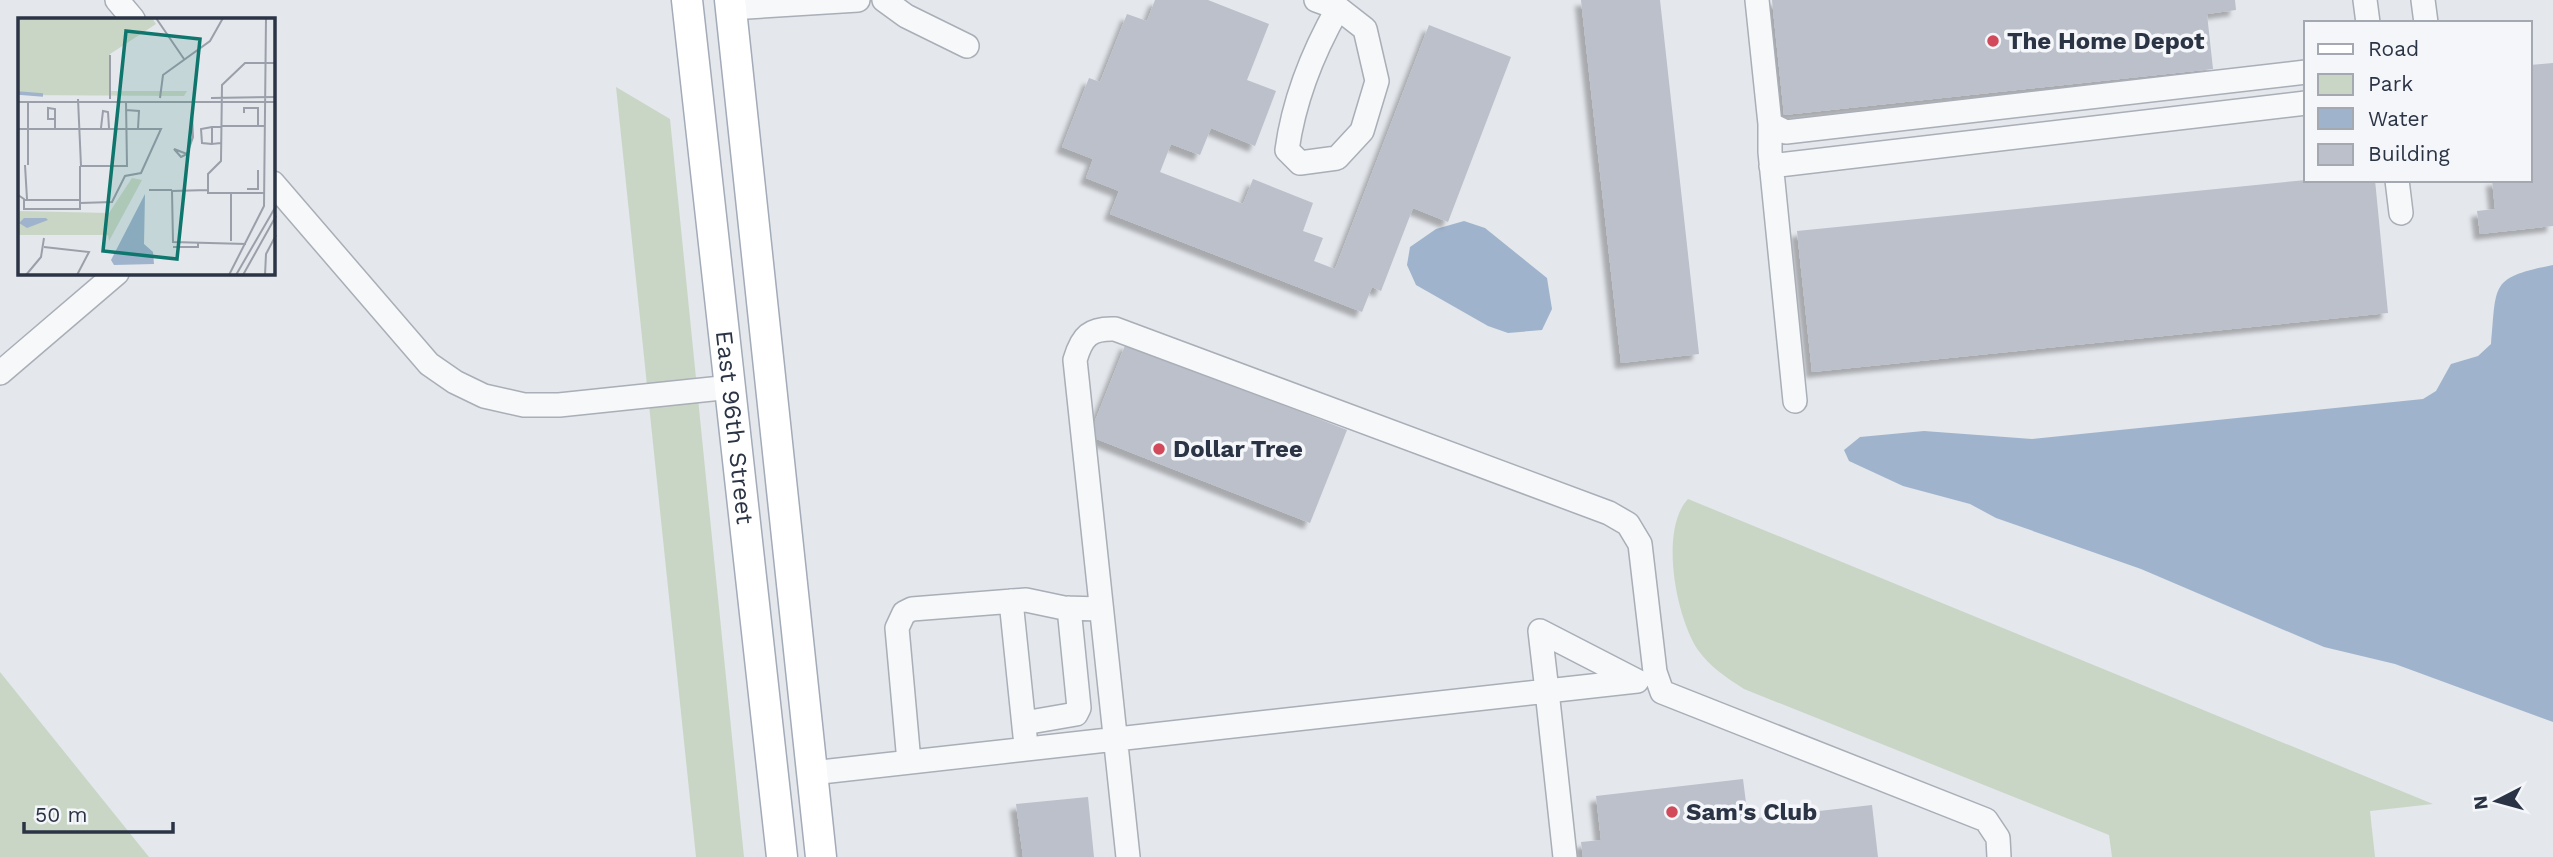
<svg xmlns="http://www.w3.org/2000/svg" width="2553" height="857" viewBox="0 0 2553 857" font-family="'Work Sans',sans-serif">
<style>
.green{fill:#c9d6c5}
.water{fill:#9fb4cc}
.building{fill:#bbc0ca;filter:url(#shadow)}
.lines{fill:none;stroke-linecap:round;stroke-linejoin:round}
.minor-casing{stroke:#a9aeb7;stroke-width:26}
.major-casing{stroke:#a3abb8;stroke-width:33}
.minor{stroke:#f7f8fa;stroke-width:23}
.major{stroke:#fff;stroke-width:30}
.poi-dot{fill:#d1495b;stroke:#f4f6f9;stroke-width:2.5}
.labels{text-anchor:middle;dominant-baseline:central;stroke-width:7;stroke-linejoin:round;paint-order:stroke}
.poi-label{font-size:24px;font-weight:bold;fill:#2b3445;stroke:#f4f6f9;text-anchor:start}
.street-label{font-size:24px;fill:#2b3445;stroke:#f4f6f9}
.inset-river{fill:none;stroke:#9fb4cc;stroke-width:3.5}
.inset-road{fill:none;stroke:#9a9fa9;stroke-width:2}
.view{fill:#0f766e;fill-opacity:0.15;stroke:#0f766e;stroke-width:3.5}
.inset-edge{fill:none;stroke:#2b3445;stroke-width:3.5}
</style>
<defs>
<filter id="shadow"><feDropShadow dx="-6" dy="6" stdDeviation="2" flood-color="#0004"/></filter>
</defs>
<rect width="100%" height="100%" fill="#e4e7ec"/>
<path class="green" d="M 616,87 L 670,119 L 744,857 L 696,857 Z
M 1688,499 L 2433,804 L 2370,811 L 2375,857 L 2112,857 L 2109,835 L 1744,689 C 1727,678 1710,667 1698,650 C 1676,617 1659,530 1688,499 Z
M 0,672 L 149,857 L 0,857 Z"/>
<path class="water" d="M 1464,221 L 1485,228 L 1547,278 L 1552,309 L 1542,330 L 1508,333 L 1488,326 L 1416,285 L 1407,265 L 1410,247 L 1436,229 Z
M 2553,265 L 2553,722 L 2395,664 L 2324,647 L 2141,569 L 1996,518 L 1970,504 L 1903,486 L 1849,461 L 1844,450 L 1860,437 L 1924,431 L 2032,439 L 2423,399 L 2436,391 L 2451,364 L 2478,356 L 2491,344 C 2497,284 2489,278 2553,265 Z"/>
<path class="building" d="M 1155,0 L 1208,0 L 1269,24 L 1247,80 L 1276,91 L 1255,146 L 1211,128 L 1200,155 L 1171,144 L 1160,172 L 1243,204 L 1253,179 L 1313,203 L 1303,231 L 1323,238 L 1314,261 L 1335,269 L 1429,25 L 1511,57 L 1448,222 L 1413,208 L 1381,291 L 1372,287 L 1362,312 L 1110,214 L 1119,191 L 1086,178 L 1093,159 L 1062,147 L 1089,78 L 1100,82 L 1127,14 L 1147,21 Z
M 1581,0 L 1660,0 L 1699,354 L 1621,363 Z
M 1772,0 L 2235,0 L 2236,10 L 2207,14 L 2213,69 L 1784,115 Z
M 2553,63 L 2553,226 L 2480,234 L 2477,211 L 2495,209 L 2492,180 L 2530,180 L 2530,65 Z
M 2306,180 L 2375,180 L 2388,313 L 1812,372 L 1797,231 Z
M 1126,343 L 1347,430 L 1310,523 L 1089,436 Z
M 1743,779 L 1748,819 L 1872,805 L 1878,857 L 1583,857 L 1581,842 L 1601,840 L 1596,796 Z
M 1088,797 L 1094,857 L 1023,857 L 1016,804 Z"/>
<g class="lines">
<defs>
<path id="minor" d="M 117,0 L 133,19
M 884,0 L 906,16 L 967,46
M 1316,0 L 1338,8 L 1365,29 L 1377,81 L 1362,131 L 1337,158 L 1300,163 L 1287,150 C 1294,99 1313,52 1338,8
M 1757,0 L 1770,124 L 1786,132 L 2306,72
M 2365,0 L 2368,23
M 2423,0 L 2426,23
M 731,8 L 858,0
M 1770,124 L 1770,152 L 1795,401
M 1771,166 L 2306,103
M 2397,180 L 2401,213
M 273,183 L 429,364 L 455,382 L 484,396 L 524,405 L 559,405 L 731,387
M 0,373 L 117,273
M 1011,601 L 1025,736
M 1540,631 L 1547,691 L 1637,681
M 1540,631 L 1637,681
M 1024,723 L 1076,714 L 1079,708 L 1069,608
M 909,762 L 897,628 L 904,613 L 912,609 L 1026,600 L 1064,608 L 1101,609
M 812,773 L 1547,691 L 1565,857
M 1128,857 L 1075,360 C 1082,336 1090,328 1115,329 L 1609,513 L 1628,524 L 1640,544 L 1655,672 L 1662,692 L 1986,820 L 1998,838 L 1999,857"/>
<g id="major">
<path id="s1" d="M 687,0 L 782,857"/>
<path d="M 730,0 L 821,857"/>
</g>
</defs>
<use href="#minor" class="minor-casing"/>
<use href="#major" class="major-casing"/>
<use href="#minor" class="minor"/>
<use href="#major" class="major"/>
</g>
<g class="poi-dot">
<circle cx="1993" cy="41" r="7"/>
<circle cx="1159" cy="449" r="7"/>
<circle cx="1672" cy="812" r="7"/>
</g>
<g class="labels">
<g class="poi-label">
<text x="2007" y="41">The Home Depot</text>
<text x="1173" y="449">Dollar Tree</text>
<text x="1686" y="812">Sam's Club</text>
</g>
<g class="street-label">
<text stroke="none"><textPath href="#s1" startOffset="430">East 96th Street</textPath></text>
</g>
</g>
<g transform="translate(18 18)">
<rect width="257" height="257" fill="#e4e7ec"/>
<path d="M 0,0 L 134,0 L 138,6 L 92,36 L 92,73 L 169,73 L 166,78 L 0,77 ZM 114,160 L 124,162 L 91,223 L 90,217 L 0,217 L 0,193 L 91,195 Z" fill="#c9d6c5"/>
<path d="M 127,176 L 126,226 L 135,234 L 136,246 L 96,247 L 93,242 ZM 6,200 L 28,200 L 30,202 L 9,210 L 1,205 Z" fill="#9fb4cc"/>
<path class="inset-river" d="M 0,75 L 25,77"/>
<path class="inset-road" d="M 138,0 L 166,41M 92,37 L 92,81M 142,80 L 145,57 L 192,23 L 205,0M 193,80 L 258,79M 60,81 L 63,148 L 109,148 L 108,84M 0,84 L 258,84M 10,84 L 10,147M 108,92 L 121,93 L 120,110M 226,95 L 226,90 L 240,90 L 240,108M 203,108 L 247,108M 203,109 L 194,109 L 194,126 L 203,125M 83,110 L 85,93 L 90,94 L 91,110M 0,111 L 143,111 L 123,155 L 107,158 L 94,184 L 62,185M 37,111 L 37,91 L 30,90 L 30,101 L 37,101M 194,126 L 184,125 L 183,111 L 194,109M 169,136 L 156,131 L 163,139 L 169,136 L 175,119 L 174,97M 7,147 L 9,181M 229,171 L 240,171 L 240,152M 131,172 L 154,172M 190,172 L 154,173 L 155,224 L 228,226M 247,175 L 190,175 L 190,156 L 203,143 L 204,67 L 227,45 L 258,45M 0,177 L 6,181 L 6,191 L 62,191 L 62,148M 6,182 L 62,182M 213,223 L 213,175M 26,229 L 71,234 L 59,257M 155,229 L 180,229 L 180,224M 8,257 L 23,239 L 26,220M 211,257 L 246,188 L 248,0M 218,257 L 258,188M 225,257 L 258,198M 247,257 L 248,236 L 258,217"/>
<path class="view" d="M 108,13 L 182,21 L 159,241 L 85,233 Z"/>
<rect width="257" height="257" class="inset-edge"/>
</g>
<rect x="2304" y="21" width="228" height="161" fill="#f4f6f9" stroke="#a4a8b1" stroke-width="2"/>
<rect x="2318" y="44" width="35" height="10" fill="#ffffff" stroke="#a4a8b1" stroke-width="2"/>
<text x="2368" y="56" font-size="21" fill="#2b3445">Road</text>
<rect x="2318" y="74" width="35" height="21" fill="#c9d6c5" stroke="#a4a8b1" stroke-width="2"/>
<text x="2368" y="91" font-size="21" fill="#2b3445">Park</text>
<rect x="2318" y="108" width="35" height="21" fill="#9fb4cc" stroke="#a4a8b1" stroke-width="2"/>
<text x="2368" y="126" font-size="21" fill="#2b3445">Water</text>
<rect x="2318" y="144" width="35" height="21" fill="#bbc0ca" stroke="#a4a8b1" stroke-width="2"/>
<text x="2368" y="161" font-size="21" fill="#2b3445">Building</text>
<g transform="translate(2497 801) rotate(264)" stroke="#f4f6f9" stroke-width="5" paint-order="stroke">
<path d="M0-5L12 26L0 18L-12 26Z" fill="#2b3445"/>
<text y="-10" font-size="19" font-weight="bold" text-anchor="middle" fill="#2b3445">N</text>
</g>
<path d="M24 822v10h149v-10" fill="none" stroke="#2b3445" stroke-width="3.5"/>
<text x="35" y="822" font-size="21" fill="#2b3445" stroke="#f4f6f9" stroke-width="5" paint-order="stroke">50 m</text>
</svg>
